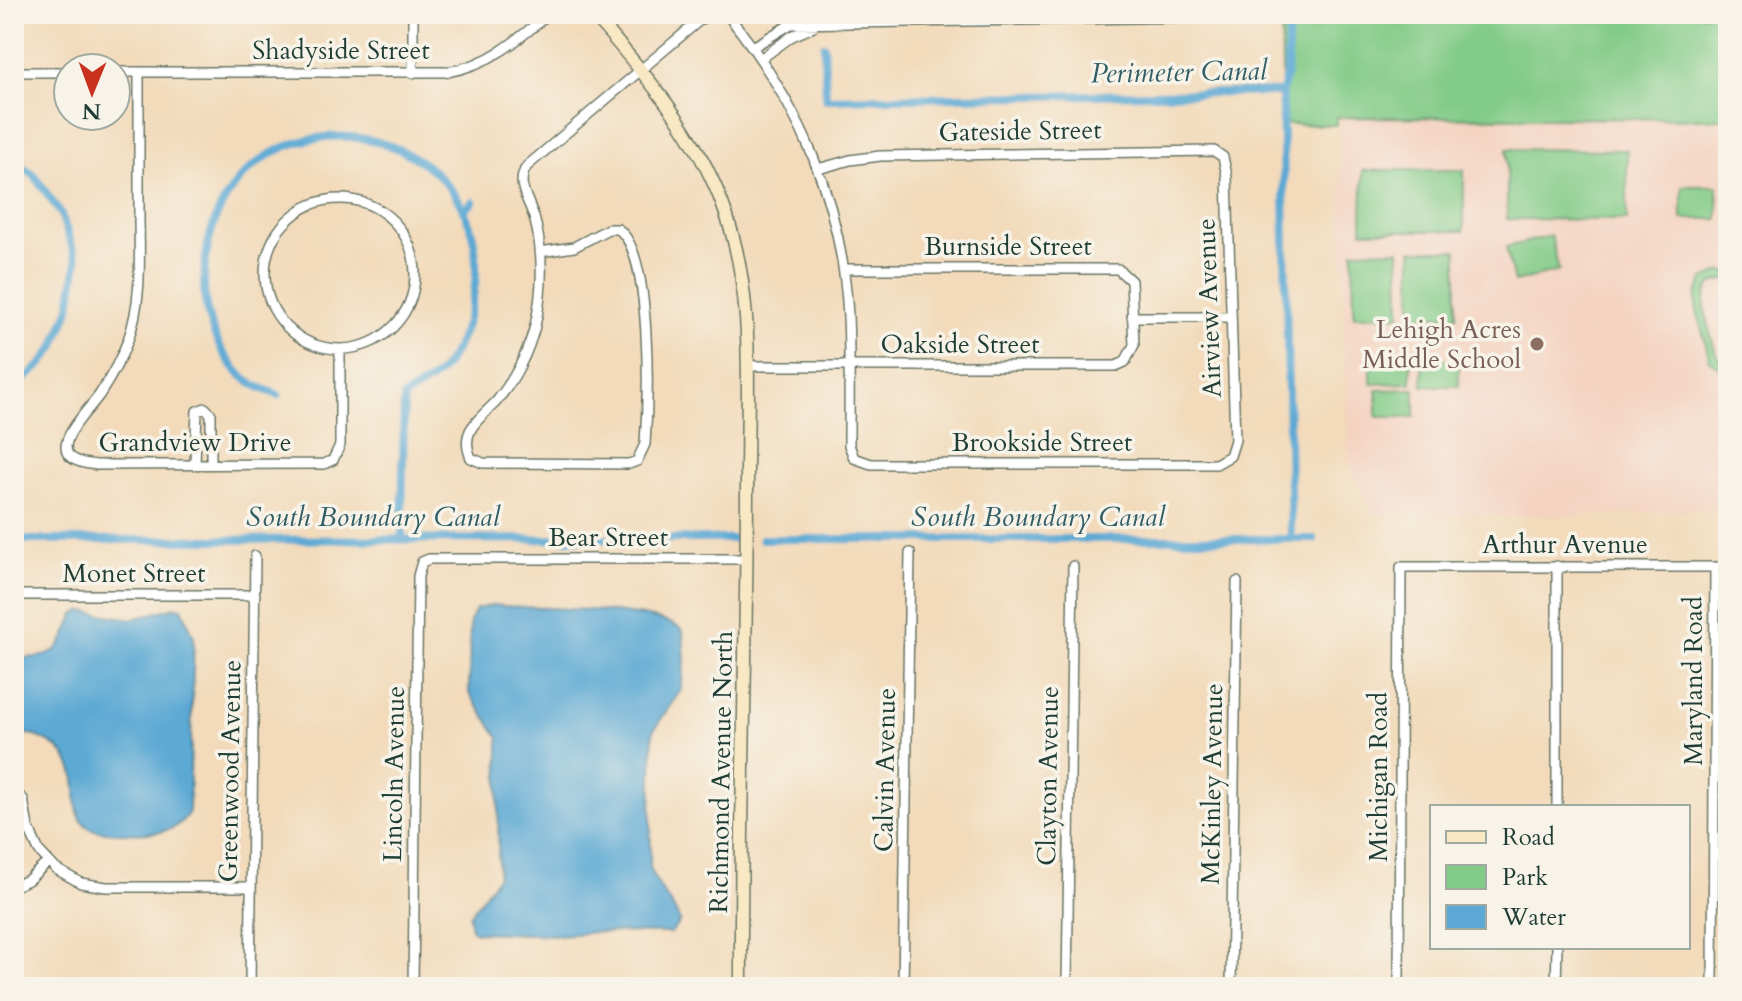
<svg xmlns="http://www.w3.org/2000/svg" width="1742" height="1001" viewBox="0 0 1742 1001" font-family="Cardo,serif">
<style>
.built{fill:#f4d3c1}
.green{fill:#82cb88;stroke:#50845e;stroke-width:2}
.water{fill:#5ba9d4;stroke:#3d7384;stroke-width:2}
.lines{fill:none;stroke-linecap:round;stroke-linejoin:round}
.canal{stroke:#5ba9d4;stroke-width:8}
.street-casing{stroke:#697463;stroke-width:12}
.secondary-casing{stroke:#697463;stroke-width:15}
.street{stroke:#fff;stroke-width:9}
.secondary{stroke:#f8e8c3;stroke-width:12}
.education-dot{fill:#8d6e63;stroke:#f7f3e8;stroke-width:3}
.labels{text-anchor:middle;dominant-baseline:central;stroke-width:7;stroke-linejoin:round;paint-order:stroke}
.street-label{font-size:26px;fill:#1f3d34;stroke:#f7f3e8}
.education-label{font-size:26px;fill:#785e54;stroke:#f7f3e8;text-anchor:end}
.water-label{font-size:28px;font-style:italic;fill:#315d64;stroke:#f7f3e8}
</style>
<rect width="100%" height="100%" fill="#f7f3e8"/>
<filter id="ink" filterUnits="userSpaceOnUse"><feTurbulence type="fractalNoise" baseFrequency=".0125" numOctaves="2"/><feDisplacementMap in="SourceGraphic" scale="16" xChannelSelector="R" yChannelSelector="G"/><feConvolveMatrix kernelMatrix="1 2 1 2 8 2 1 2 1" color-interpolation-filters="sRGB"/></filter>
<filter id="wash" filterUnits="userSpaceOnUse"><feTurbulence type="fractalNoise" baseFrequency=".006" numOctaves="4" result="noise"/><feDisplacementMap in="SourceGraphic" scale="32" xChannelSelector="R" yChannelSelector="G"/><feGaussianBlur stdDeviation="1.8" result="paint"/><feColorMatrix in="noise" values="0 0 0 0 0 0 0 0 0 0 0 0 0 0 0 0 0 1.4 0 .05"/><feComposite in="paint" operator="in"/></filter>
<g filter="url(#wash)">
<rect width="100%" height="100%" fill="#f2daba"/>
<path class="built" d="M 1725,14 L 1728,14 L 1728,505 L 1716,510 L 1558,516 L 1372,514 L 1348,462 L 1339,117 L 1724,119 Z"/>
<path class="green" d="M 1281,14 L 1725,14 L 1724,119 L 1337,117 L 1336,125 L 1283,124 Z
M 1507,149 L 1627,150 L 1627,220 L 1507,219 Z
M 1363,170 L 1464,170 L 1464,231 L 1362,231 Z
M 1682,186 L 1718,186 L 1718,219 L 1682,219 Z
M 1551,236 L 1559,271 L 1514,282 L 1506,247 Z
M 1399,250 L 1400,315 L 1354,316 L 1353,251 Z
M 1412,250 L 1457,250 L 1457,316 L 1412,316 Z
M 1722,271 L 1728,272 L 1728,280 C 1689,279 1710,329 1715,351 L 1718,357 L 1728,365 L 1728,374 L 1710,361 L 1696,306 L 1696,295 L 1704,279 Z
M 1411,357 L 1411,383 L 1371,384 L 1371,358 Z
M 1422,360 L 1459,360 L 1459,386 L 1423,386 Z
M 1415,389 L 1415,417 L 1377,417 L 1377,390 Z"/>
<path class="water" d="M 494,605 C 534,610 659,606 683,631 L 685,661 L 681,690 L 653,731 L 650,867 C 656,887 672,901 680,921 L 671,933 L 598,932 L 558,935 L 476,932 L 471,929 L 469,916 L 498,876 L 499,737 L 469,693 L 470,621 L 476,609 Z
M 175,607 L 182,608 L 194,637 L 189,811 C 185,820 177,827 167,830 C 154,835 99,835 88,827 C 71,814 79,792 74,775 C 66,746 41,734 14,732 L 14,658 C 55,658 60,653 74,615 L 82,611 L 132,619 Z"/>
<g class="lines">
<path class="canal" d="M 824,46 L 826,99 L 1282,92 L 1291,539
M 1282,92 L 1287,72 L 1289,14
M 14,161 L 34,175 L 61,214 L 77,261 L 70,307 L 54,348 L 41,365 L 14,388
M 463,211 L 473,202
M 278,395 C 269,391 258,388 250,382 C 220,361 203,316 204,281 C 210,69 496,108 475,284 C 471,315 461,349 439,373 C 430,382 415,389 404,397 L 402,539
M 762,539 L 1314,539
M 14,540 L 732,539"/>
</g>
</g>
<g filter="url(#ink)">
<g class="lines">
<defs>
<path id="street" d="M 727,14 C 799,103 842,200 848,316 C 850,359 849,402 849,445 L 854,458 L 871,464 L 1216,464 L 1230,456 L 1235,440 L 1227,176 L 1223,157 L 1214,151 L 880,156 L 850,160 L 818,169
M 753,47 L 791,24 L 1197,17 L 1210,14
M 762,58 L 792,36 L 813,27
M 14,72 L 68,72
M 116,72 L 447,72 C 489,65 517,41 548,14
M 139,72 C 139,119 139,166 139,213 C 139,255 143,299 128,340 C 121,359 111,377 100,394 C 84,417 34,460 97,465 L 324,464 L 333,460 L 340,445 L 340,349
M 413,73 L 413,14
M265 274a75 75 0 1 1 150 0a75 75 0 1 1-150 0Z
M 540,252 L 574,247 L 608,229 L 618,229 C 653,252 648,403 645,444 L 637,461 L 629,464 L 483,463 L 471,458 C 467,449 466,438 471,429 C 477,419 488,410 496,402 C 514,380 528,353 535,326 C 543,290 544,253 534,217 C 528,198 515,184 527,166 L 707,14
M 1132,317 L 1231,317
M 747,366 L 1116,366 L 1125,362 L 1134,345 L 1131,281 L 1118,269 L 844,269
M 195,464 L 197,411 L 205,408 L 211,414 L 211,464
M 14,595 L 255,595
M 14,792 L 23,799 L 28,827 L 39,851 L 56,869 L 81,883 L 106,887 L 250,887
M 1557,807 L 1557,566
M 14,886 L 28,880 L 48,862
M 250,987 L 255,556
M 413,987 L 418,576 L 422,562 L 429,559 L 747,559
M 903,987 L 910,553
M 1067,987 L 1073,566
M 1231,987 L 1237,582
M 1399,987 L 1401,567 L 1728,567
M 1556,987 L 1557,947
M 1713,987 L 1715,567"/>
<path id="secondary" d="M 593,14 C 644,73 694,129 722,203 C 756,291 747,386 747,478 C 747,648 740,817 741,987"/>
</defs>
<use href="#street" class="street-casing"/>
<use href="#secondary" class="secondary-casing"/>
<use href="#street" class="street"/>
<use href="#secondary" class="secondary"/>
</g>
</g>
<circle class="education-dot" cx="1537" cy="344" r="8"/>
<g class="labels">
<g class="street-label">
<text x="341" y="50">Shadyside Street</text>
<text transform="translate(1020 131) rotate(-1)">Gateside Street</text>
<text x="1008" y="246">Burnside Street</text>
<text transform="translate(1209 308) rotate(-92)">Airview Avenue</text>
<text x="960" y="344">Oakside Street</text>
<text x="195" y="442">Grandview Drive</text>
<text x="1042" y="442">Brookside Street</text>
<text x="608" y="537">Bear Street</text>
<text x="1565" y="544">Arthur Avenue</text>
<text x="134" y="573">Monet Street</text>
<text transform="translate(1693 681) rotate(-90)">Maryland Road</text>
<text transform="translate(885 770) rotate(-89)">Calvin Avenue</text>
<text transform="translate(230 771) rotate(-89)">Greenwood Avenue</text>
<text transform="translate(721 772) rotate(-89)">Richmond Avenue North</text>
<text transform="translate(394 774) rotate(-89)">Lincoln Avenue</text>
<text transform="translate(1048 776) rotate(-89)">Clayton Avenue</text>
<text transform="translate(1378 777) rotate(-90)">Michigan Road</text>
<text transform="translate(1212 784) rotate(-89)">McKinley Avenue</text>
</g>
<g class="education-label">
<text x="1521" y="329">Lehigh Acres<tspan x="1521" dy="30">Middle School</tspan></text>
</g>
<g class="water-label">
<text transform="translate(1179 72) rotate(-1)">Perimeter Canal</text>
<text x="373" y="517">South Boundary Canal</text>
<text x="1038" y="517">South Boundary Canal</text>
</g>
</g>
<rect width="1742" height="1001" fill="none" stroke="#f7f3e8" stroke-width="48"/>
<rect x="1430" y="805" width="260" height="144" fill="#f7f3e8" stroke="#a1aaa0" stroke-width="2"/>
<rect x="1446" y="831" width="40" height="12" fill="#f8e8c3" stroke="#a1aaa0" stroke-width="2"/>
<text x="1502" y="845" font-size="24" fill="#1f3d34">Road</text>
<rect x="1446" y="865" width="40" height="24" fill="#82cb88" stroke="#a1aaa0" stroke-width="2"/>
<text x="1502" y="885" font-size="24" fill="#1f3d34">Park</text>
<rect x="1446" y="905" width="40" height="24" fill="#5ba9d4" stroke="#a1aaa0" stroke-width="2"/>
<text x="1502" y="925" font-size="24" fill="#1f3d34">Water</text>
<g transform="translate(92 92) rotate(181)"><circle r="38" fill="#f7f3e8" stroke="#a1aaa0" stroke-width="2"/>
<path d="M0-6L14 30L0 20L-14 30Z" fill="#c8321e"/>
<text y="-12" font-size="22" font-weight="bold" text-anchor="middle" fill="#1f3d34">N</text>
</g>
</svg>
